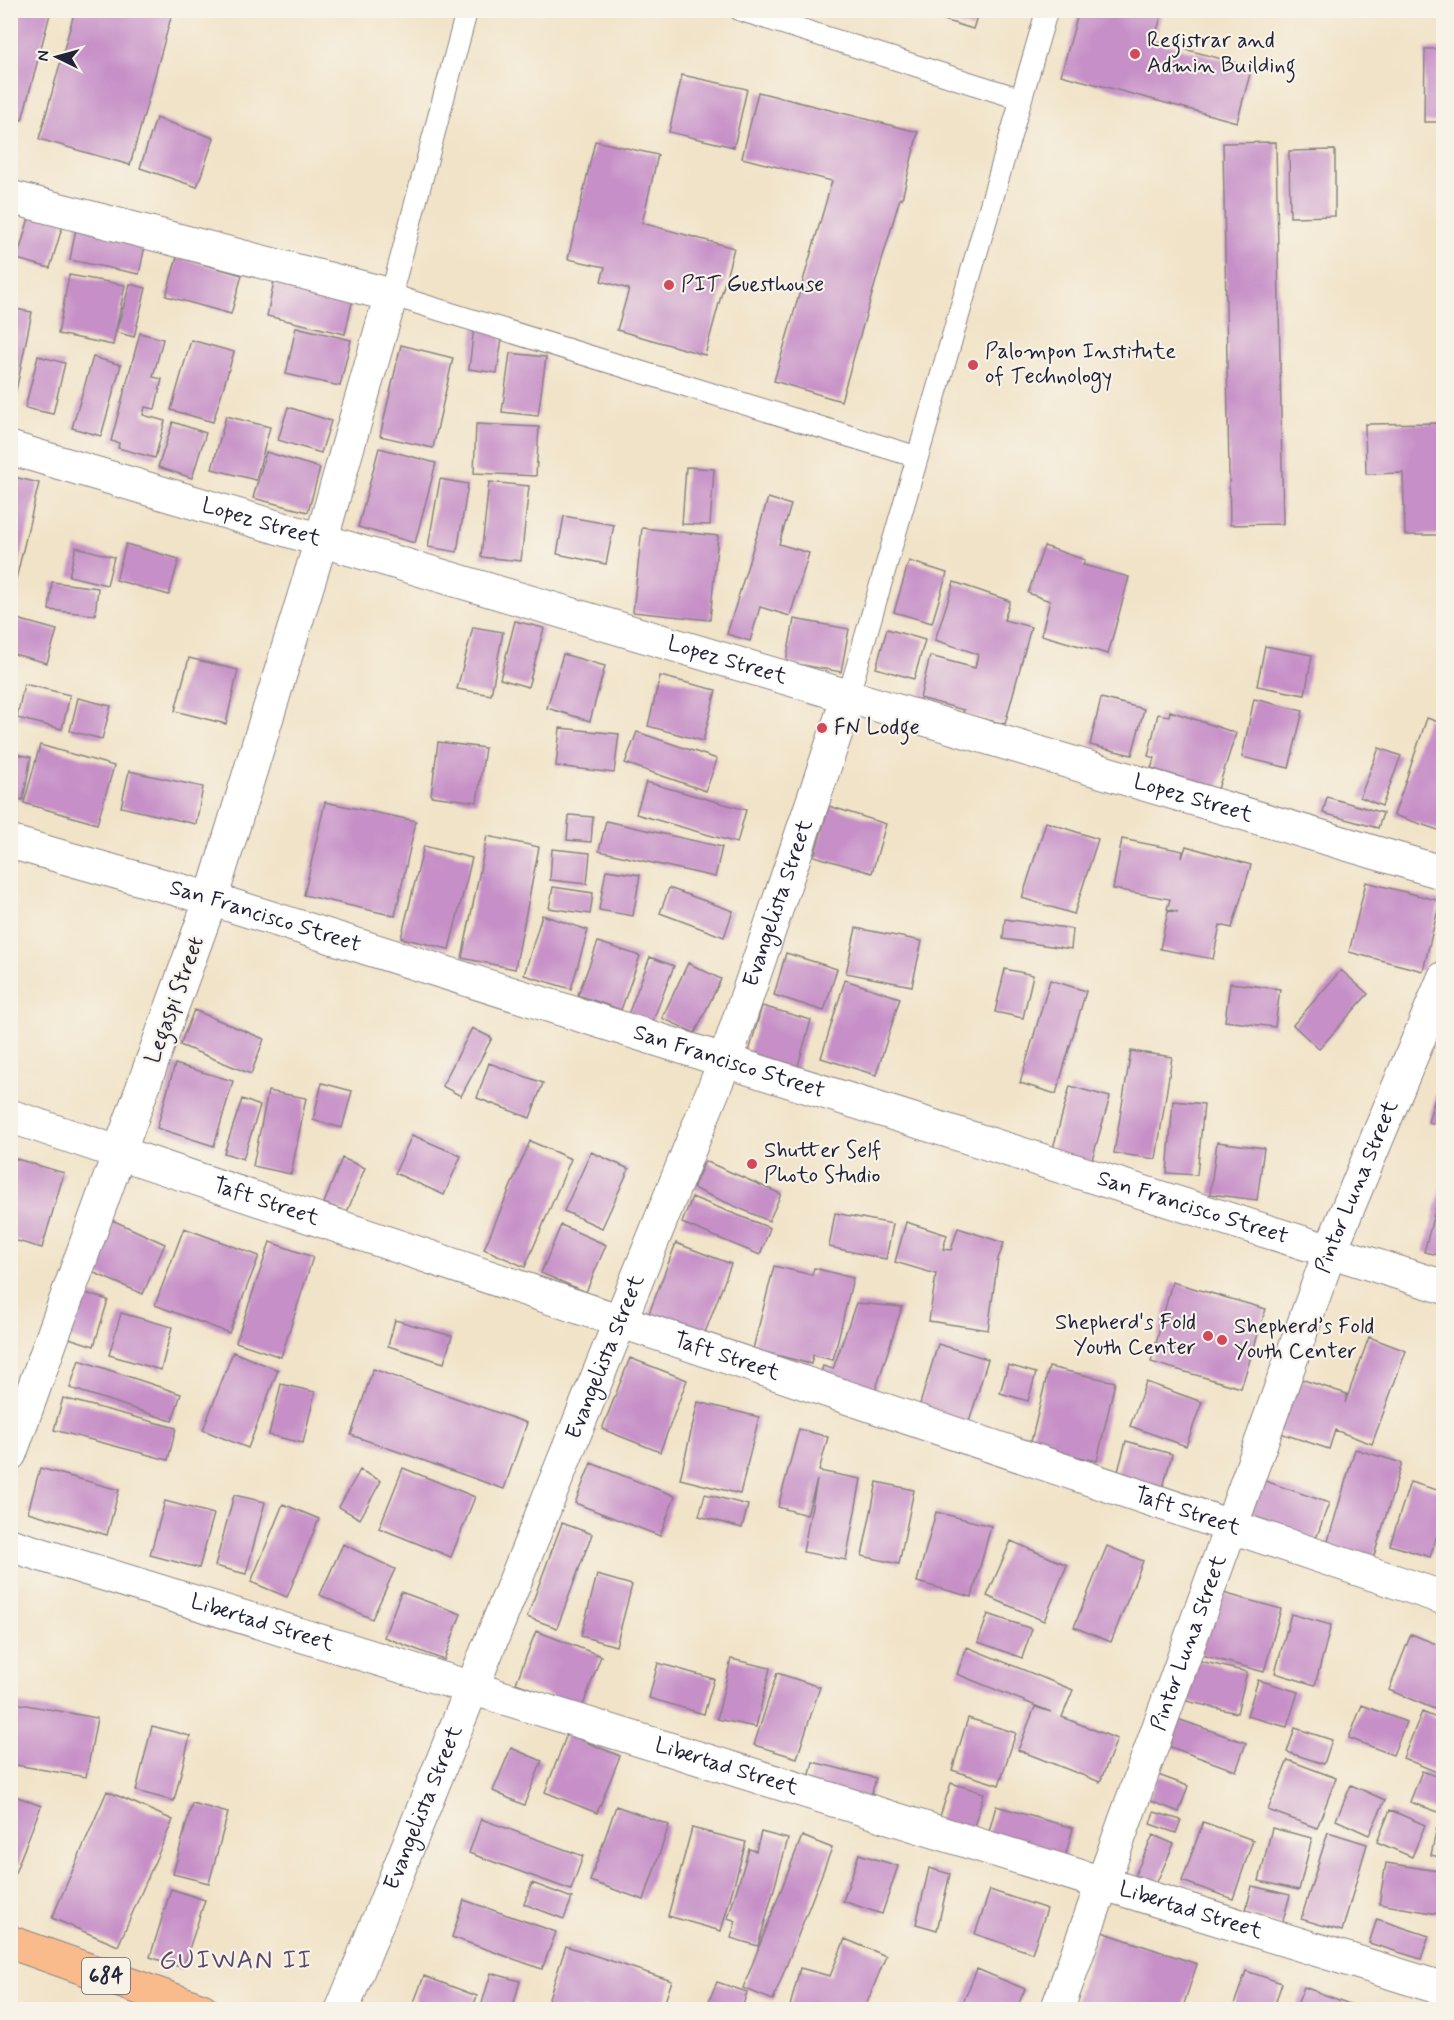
<svg xmlns="http://www.w3.org/2000/svg" width="1454" height="2020" viewBox="0 0 1454 2020" font-family="Mynerve,sans-serif">
<style>
.building{fill:#c68fc7}
.lines{fill:none;stroke-linecap:round;stroke-linejoin:round}
.lane-casing{stroke:#8a8282;stroke-width:23}
.street-casing{stroke:#8a8282;stroke-width:35}
.primary-casing{stroke:#8a8282;stroke-width:35}
.lane{stroke:#fff;stroke-width:21}
.street{stroke:#fff;stroke-width:33}
.primary{stroke:#fabb8c;stroke-width:33}
.poi-dot{fill:#d1495b;stroke:#f7f3e8;stroke-width:2}
.labels{text-anchor:middle;dominant-baseline:central;stroke-width:4.5;stroke-linejoin:round;paint-order:stroke}
.shield{fill:#f7f3e8;stroke:#62616f;stroke-width:1.5}
.shield-label{font-size:21px;font-weight:bold;fill:#22223b}
.poi-label{font-size:22px;fill:#22223b;stroke:#f7f3e8;text-anchor:start}
.street-label{font-size:22px;fill:#22223b;stroke:#f7f3e8}
.quarter-label{font-size:26px;letter-spacing:1.5px;fill:#5b486c;stroke:#f7f3e8}
</style>
<rect width="100%" height="100%" fill="#f7f3e8"/>
<filter id="ink" filterUnits="userSpaceOnUse"><feTurbulence type="fractalNoise" baseFrequency=".0167" numOctaves="2"/><feDisplacementMap in="SourceGraphic" scale="12" xChannelSelector="R" yChannelSelector="G"/><feConvolveMatrix kernelMatrix="1 2 1 2 8 2 1 2 1" color-interpolation-filters="sRGB"/></filter>
<filter id="wash" filterUnits="userSpaceOnUse"><feTurbulence type="fractalNoise" baseFrequency=".008" numOctaves="4" result="noise"/><feDisplacementMap in="SourceGraphic" scale="24" xChannelSelector="R" yChannelSelector="G"/><feGaussianBlur stdDeviation="1.35" result="paint"/><feColorMatrix in="noise" values="0 0 0 0 0 0 0 0 0 0 0 0 0 0 0 0 0 1.4 0 .05"/><feComposite in="paint" operator="in"/></filter>
<g filter="url(#wash)">
<rect width="100%" height="100%" fill="#f1e3c8"/>
<g id="blocks">
<path class="building" d="M 10,10 L 51,10 L 22,120 L 10,117 Z
M 75,10 L 173,10 L 130,165 L 39,139 Z
M 912,10 L 979,10 L 973,29 Z
M 1079,10 L 1163,10 L 1154,41 L 1252,67 L 1237,122 L 1061,75 Z
M 1425,49 L 1444,49 L 1444,122 L 1424,122 Z
M 682,75 L 747,89 L 734,147 L 669,132 Z
M 758,92 L 918,132 L 902,199 L 900,198 L 841,401 L 774,381 L 832,181 L 742,158 Z
M 156,118 L 214,138 L 197,187 L 140,168 Z
M 595,141 L 658,155 L 642,223 L 734,248 L 705,355 L 617,330 L 629,289 L 601,281 L 605,267 L 568,259 Z
M 1276,142 L 1283,524 L 1230,525 L 1223,143 Z
M 1335,150 L 1335,216 L 1290,217 L 1289,151 Z
M 31,211 L 64,221 L 50,268 L 17,259 Z
M 77,223 L 147,236 L 139,274 L 70,260 Z
M 177,257 L 242,275 L 231,314 L 166,296 Z
M 69,275 L 125,285 L 113,345 L 58,334 Z
M 275,276 L 354,294 L 345,334 L 267,316 Z
M 130,284 L 146,288 L 134,337 L 116,332 Z
M 10,308 L 32,312 L 14,401 L 10,401 Z
M 296,327 L 351,340 L 340,386 L 286,374 Z
M 474,327 L 503,331 L 497,373 L 469,369 Z
M 140,333 L 163,339 L 153,377 L 162,379 L 155,409 L 145,407 L 143,415 L 165,421 L 155,458 L 118,448 L 119,443 L 111,441 Z
M 191,340 L 234,352 L 213,422 L 171,410 Z
M 401,345 L 453,358 L 433,448 L 380,436 Z
M 510,353 L 546,357 L 538,416 L 502,412 Z
M 38,356 L 65,363 L 53,414 L 25,408 Z
M 93,357 L 121,365 L 101,436 L 72,428 Z
M 288,407 L 331,421 L 321,453 L 278,440 Z
M 226,416 L 270,427 L 256,480 L 212,469 Z
M 173,422 L 206,433 L 192,478 L 158,467 Z
M 1444,423 L 1444,535 L 1405,535 L 1403,473 L 1366,474 L 1365,424 Z
M 476,424 L 539,427 L 536,476 L 474,473 Z
M 379,448 L 436,463 L 415,543 L 358,527 Z
M 266,452 L 320,468 L 308,512 L 253,498 Z
M 686,467 L 714,469 L 710,525 L 682,524 Z
M 10,476 L 39,483 L 11,600 L 10,599 Z
M 440,479 L 468,484 L 457,552 L 428,547 Z
M 489,482 L 529,486 L 521,561 L 481,557 Z
M 768,498 L 791,505 L 779,544 L 809,553 L 790,616 L 760,607 L 750,641 L 727,634 Z
M 564,516 L 614,525 L 606,564 L 557,554 Z
M 642,528 L 718,536 L 710,620 L 633,612 Z
M 126,544 L 179,559 L 169,595 L 116,580 Z
M 1044,546 L 1085,560 L 1083,565 L 1129,577 L 1108,654 L 1041,635 L 1050,601 L 1028,593 Z
M 76,547 L 114,557 L 107,585 L 69,576 Z
M 909,561 L 947,573 L 932,623 L 894,612 Z
M 52,582 L 98,588 L 95,615 L 49,610 Z
M 954,582 L 1010,601 L 1004,620 L 1031,627 L 1005,724 L 963,714 L 964,710 L 920,698 L 930,656 L 975,668 L 978,654 L 935,640 Z
M 10,617 L 57,630 L 47,663 L 10,653 Z
M 794,619 L 849,629 L 841,672 L 786,662 Z
M 515,621 L 544,628 L 528,687 L 500,679 Z
M 473,627 L 503,632 L 491,695 L 457,689 Z
M 887,629 L 925,640 L 914,679 L 876,668 Z
M 1265,646 L 1312,655 L 1305,695 L 1257,686 Z
M 563,654 L 605,666 L 590,721 L 547,708 Z
M 189,658 L 238,670 L 226,724 L 175,711 Z
M 660,676 L 716,690 L 703,741 L 648,726 Z
M 24,684 L 70,695 L 62,729 L 17,718 Z
M 78,698 L 111,706 L 102,739 L 70,731 Z
M 1101,698 L 1144,709 L 1132,755 L 1090,745 Z
M 1254,699 L 1303,711 L 1289,768 L 1242,757 Z
M 1170,711 L 1236,733 L 1218,789 L 1151,768 L 1155,758 L 1148,756 L 1158,714 L 1169,716 Z
M 1427,718 L 1444,724 L 1444,832 L 1394,815 Z
M 560,728 L 619,734 L 614,773 L 556,766 Z
M 637,732 L 717,759 L 706,791 L 625,763 Z
M 438,742 L 485,748 L 477,802 L 431,796 Z
M 40,745 L 114,766 L 97,824 L 24,803 Z
M 1379,748 L 1401,756 L 1382,806 L 1360,797 Z
M 16,754 L 31,757 L 23,800 L 10,797 Z
M 129,771 L 203,787 L 196,824 L 121,807 Z
M 646,782 L 746,810 L 737,843 L 636,814 Z
M 1327,797 L 1383,813 L 1378,828 L 1323,813 Z
M 325,802 L 416,821 L 395,916 L 304,895 Z
M 829,806 L 886,824 L 872,873 L 814,856 Z
M 569,815 L 593,817 L 591,842 L 567,840 Z
M 606,821 L 722,847 L 715,877 L 599,851 Z
M 1046,822 L 1098,839 L 1074,914 L 1022,898 Z
M 487,836 L 539,847 L 515,969 L 462,958 Z
M 1122,839 L 1183,851 L 1182,858 L 1186,846 L 1251,865 L 1232,928 L 1220,925 L 1213,959 L 1160,949 L 1168,911 L 1178,912 L 1167,909 L 1170,899 L 1113,889 Z
M 424,846 L 472,858 L 449,949 L 401,938 Z
M 552,849 L 590,853 L 587,884 L 550,880 Z
M 606,870 L 640,875 L 633,916 L 599,910 Z
M 1366,882 L 1440,901 L 1423,971 L 1349,952 Z
M 553,887 L 593,893 L 590,914 L 549,908 Z
M 669,888 L 733,911 L 724,937 L 660,913 Z
M 542,915 L 588,930 L 571,989 L 524,975 Z
M 1005,919 L 1073,929 L 1071,949 L 1003,939 Z
M 856,928 L 922,941 L 912,986 L 846,973 Z
M 598,942 L 640,956 L 621,1010 L 578,995 Z
M 786,953 L 837,969 L 824,1011 L 774,995 Z
M 650,957 L 674,966 L 651,1026 L 627,1017 Z
M 688,963 L 721,979 L 695,1033 L 662,1018 Z
M 1005,969 L 1033,975 L 1023,1018 L 995,1012 Z
M 1341,970 L 1368,994 L 1319,1049 L 1293,1025 Z
M 845,980 L 900,998 L 876,1075 L 821,1058 Z
M 1050,980 L 1086,991 L 1056,1094 L 1020,1083 Z
M 1230,983 L 1280,989 L 1275,1027 L 1225,1021 Z
M 762,1006 L 811,1020 L 796,1073 L 747,1059 Z
M 194,1010 L 264,1039 L 251,1074 L 180,1045 Z
M 472,1028 L 492,1038 L 461,1096 L 442,1086 Z
M 1131,1051 L 1172,1057 L 1156,1159 L 1114,1153 Z
M 489,1063 L 543,1083 L 530,1118 L 477,1098 Z
M 175,1064 L 233,1081 L 214,1146 L 157,1128 Z
M 1443,1072 L 1444,1072 L 1444,1126 L 1428,1122 Z
M 322,1083 L 352,1091 L 342,1128 L 313,1120 Z
M 1070,1086 L 1110,1097 L 1091,1163 L 1052,1152 Z
M 268,1091 L 306,1098 L 291,1174 L 253,1166 Z
M 242,1099 L 260,1106 L 243,1159 L 224,1153 Z
M 1173,1101 L 1204,1104 L 1197,1175 L 1167,1173 Z
M 412,1135 L 461,1156 L 444,1195 L 395,1173 Z
M 530,1141 L 571,1159 L 525,1267 L 484,1249 Z
M 1217,1142 L 1264,1148 L 1257,1200 L 1210,1194 Z
M 591,1152 L 629,1169 L 602,1228 L 564,1211 Z
M 10,1157 L 64,1173 L 42,1248 L 10,1239 Z
M 342,1158 L 365,1168 L 347,1212 L 324,1203 Z
M 705,1161 L 781,1194 L 769,1221 L 693,1188 Z
M 1444,1176 L 1444,1256 L 1424,1252 Z
M 692,1197 L 770,1228 L 760,1255 L 682,1223 Z
M 835,1213 L 893,1224 L 886,1259 L 829,1247 Z
M 112,1220 L 165,1244 L 143,1294 L 90,1271 Z
M 906,1222 L 947,1235 L 943,1249 L 951,1250 L 958,1228 L 1004,1243 L 998,1259 L 988,1330 L 929,1321 L 936,1274 L 895,1262 Z
M 561,1225 L 606,1245 L 586,1292 L 541,1273 Z
M 184,1228 L 259,1256 L 229,1333 L 155,1305 Z
M 270,1242 L 313,1257 L 281,1357 L 236,1342 Z
M 676,1243 L 731,1264 L 700,1346 L 645,1324 Z
M 774,1266 L 812,1275 L 814,1268 L 853,1278 L 833,1360 L 813,1355 L 811,1364 L 753,1349 Z
M 1172,1282 L 1266,1309 L 1241,1388 L 1151,1362 Z
M 82,1292 L 108,1300 L 94,1346 L 69,1338 Z
M 856,1303 L 902,1307 L 874,1395 L 813,1398 L 823,1366 L 833,1369 Z
M 121,1313 L 172,1327 L 161,1370 L 109,1355 Z
M 395,1320 L 452,1336 L 444,1363 L 388,1346 Z
M 1369,1337 L 1406,1351 L 1372,1444 L 1335,1430 L 1329,1449 L 1262,1427 L 1279,1372 L 1347,1394 L 1345,1403 Z
M 938,1344 L 988,1359 L 964,1439 L 914,1424 Z
M 233,1352 L 278,1370 L 248,1448 L 203,1430 Z
M 630,1358 L 687,1380 L 660,1452 L 602,1429 Z
M 79,1360 L 181,1394 L 172,1421 L 70,1388 Z
M 1008,1365 L 1036,1373 L 1028,1401 L 1000,1393 Z
M 1049,1367 L 1115,1382 L 1097,1461 L 1030,1446 Z
M 373,1369 L 527,1423 L 504,1489 L 351,1435 Z
M 1146,1382 L 1202,1402 L 1186,1446 L 1130,1426 Z
M 281,1384 L 315,1392 L 303,1443 L 269,1435 Z
M 63,1398 L 176,1428 L 168,1460 L 54,1430 Z
M 698,1402 L 759,1417 L 740,1494 L 680,1479 Z
M 799,1429 L 828,1437 L 819,1471 L 861,1479 L 846,1560 L 803,1552 L 817,1480 L 807,1515 L 778,1507 Z
M 1126,1441 L 1172,1454 L 1157,1510 L 1111,1498 Z
M 1355,1449 L 1402,1463 L 1369,1572 L 1323,1558 Z
M 591,1463 L 675,1496 L 660,1536 L 575,1503 Z
M 40,1468 L 119,1490 L 107,1535 L 28,1512 Z
M 403,1468 L 475,1497 L 451,1557 L 379,1528 Z
M 360,1470 L 381,1481 L 360,1519 L 339,1507 Z
M 1242,1473 L 1329,1503 L 1312,1550 L 1226,1520 Z
M 877,1482 L 914,1490 L 899,1564 L 862,1556 Z
M 1410,1482 L 1444,1492 L 1444,1513 L 1430,1557 L 1390,1545 Z
M 705,1494 L 748,1505 L 742,1528 L 699,1516 Z
M 234,1495 L 265,1502 L 246,1574 L 215,1566 Z
M 165,1501 L 214,1514 L 199,1568 L 150,1555 Z
M 283,1504 L 319,1519 L 287,1597 L 251,1582 Z
M 936,1512 L 991,1526 L 972,1597 L 917,1582 Z
M 562,1523 L 592,1534 L 557,1628 L 527,1617 Z
M 1011,1541 L 1067,1565 L 1044,1621 L 987,1596 Z
M 343,1544 L 395,1569 L 372,1619 L 320,1595 Z
M 1107,1546 L 1143,1561 L 1111,1642 L 1074,1627 Z
M 597,1575 L 632,1585 L 616,1646 L 581,1636 Z
M 1198,1586 L 1281,1609 L 1264,1672 L 1180,1649 Z
M 401,1592 L 461,1614 L 444,1660 L 384,1637 Z
M 988,1614 L 1032,1629 L 1022,1658 L 978,1642 Z
M 1291,1614 L 1331,1625 L 1315,1685 L 1275,1673 Z
M 536,1631 L 601,1656 L 582,1708 L 516,1683 Z
M 1411,1634 L 1444,1647 L 1444,1713 L 1389,1690 Z
M 967,1647 L 1073,1690 L 1062,1717 L 1117,1739 L 1100,1782 L 1018,1750 L 1035,1707 L 1051,1712 L 957,1674 Z
M 1171,1654 L 1247,1672 L 1237,1713 L 1161,1695 Z
M 731,1659 L 770,1668 L 756,1727 L 717,1719 Z
M 658,1663 L 714,1679 L 704,1714 L 649,1698 Z
M 777,1673 L 820,1687 L 797,1758 L 754,1745 Z
M 1258,1680 L 1298,1692 L 1287,1727 L 1247,1716 Z
M 10,1702 L 97,1718 L 86,1777 L 10,1764 Z
M 1362,1705 L 1406,1722 L 1393,1755 L 1349,1738 Z
M 1422,1712 L 1444,1721 L 1444,1775 L 1403,1758 Z
M 1166,1715 L 1246,1743 L 1236,1771 L 1157,1742 Z
M 968,1718 L 1016,1733 L 999,1785 L 952,1770 Z
M 152,1726 L 190,1736 L 174,1801 L 136,1791 Z
M 1295,1728 L 1332,1740 L 1324,1764 L 1287,1752 Z
M 567,1734 L 620,1756 L 597,1813 L 545,1792 Z
M 511,1748 L 542,1761 L 524,1805 L 493,1791 Z
M 1288,1760 L 1336,1778 L 1317,1828 L 1268,1810 Z
M 813,1762 L 876,1778 L 869,1803 L 807,1787 Z
M 1422,1771 L 1444,1779 L 1444,1814 L 1410,1802 Z
M 1158,1775 L 1188,1786 L 1179,1812 L 1148,1800 Z
M 951,1783 L 984,1793 L 971,1836 L 937,1825 Z
M 1351,1785 L 1385,1800 L 1369,1835 L 1336,1820 Z
M 107,1791 L 173,1820 L 118,1946 L 52,1918 Z
M 10,1794 L 41,1806 L 11,1883 L 10,1883 Z
M 192,1803 L 228,1813 L 209,1883 L 173,1874 Z
M 616,1806 L 669,1825 L 644,1900 L 590,1881 Z
M 996,1806 L 1073,1828 L 1064,1861 L 987,1839 Z
M 1390,1810 L 1425,1825 L 1412,1857 L 1377,1842 Z
M 1154,1812 L 1181,1820 L 1176,1833 L 1150,1824 Z
M 481,1819 L 583,1856 L 571,1890 L 469,1853 Z
M 1203,1822 L 1253,1840 L 1233,1899 L 1182,1881 Z
M 1437,1827 L 1444,1828 L 1444,1858 L 1431,1855 Z
M 692,1828 L 746,1842 L 721,1931 L 668,1916 Z
M 1272,1828 L 1312,1838 L 1299,1890 L 1259,1881 Z
M 761,1832 L 788,1839 L 758,1946 L 731,1938 L 736,1921 L 728,1918 L 749,1849 L 756,1851 Z
M 1328,1832 L 1367,1844 L 1342,1931 L 1301,1919 Z
M 1153,1835 L 1174,1844 L 1156,1884 L 1135,1875 Z
M 802,1836 L 832,1848 L 773,2000 L 743,1988 Z
M 859,1854 L 898,1866 L 882,1914 L 843,1901 Z
M 1386,1863 L 1444,1872 L 1444,1915 L 1379,1904 Z
M 929,1868 L 950,1874 L 937,1930 L 916,1924 Z
M 532,1883 L 572,1898 L 564,1919 L 524,1904 Z
M 1252,1886 L 1290,1895 L 1282,1924 L 1245,1914 Z
M 171,1889 L 205,1900 L 183,1968 L 150,1957 Z
M 990,1890 L 1047,1909 L 1032,1953 L 975,1934 Z
M 464,1900 L 556,1932 L 542,1969 L 452,1937 Z
M 1377,1919 L 1429,1936 L 1421,1959 L 1369,1943 Z
M 1099,1931 L 1197,1964 L 1182,2010 L 1072,2010 Z
M 845,1939 L 886,1956 L 864,2010 L 789,2010 L 800,1968 L 830,1976 Z
M 566,1946 L 672,1981 L 662,2010 L 545,2010 Z
M 977,1969 L 1025,1989 L 1016,2010 L 960,2010 Z
M 1246,1971 L 1282,1983 L 1273,2010 L 1232,2010 Z
M 491,1973 L 520,1981 L 512,2010 L 480,2010 Z
M 424,1976 L 477,1996 L 472,2010 L 411,2010 Z
M 717,1982 L 747,1992 L 743,2005 L 748,2006 L 747,2010 L 705,2010 Z
M 1304,1987 L 1363,2009 L 1363,2010 L 1295,2010 Z"/>
</g>
</g>
<g filter="url(#ink)">
<use href="#blocks" fill-opacity="0" stroke="#8a8282" stroke-width="1.5"/>
<g class="lines">
<defs>
<path id="lane" d="M 467,10 L 391,295 L 917,457
M 740,10 L 1021,99
M 848,697 L 1047,10"/>
<g id="street">
<path d="M 10,197 L 391,295 L 321,541 L 211,899 L 10,1454"/>
<path id="s1" d="M 10,448 L 1444,873"/>
<path id="s2" d="M 10,842 L 211,899 L 1444,1287"/>
<path id="s3" d="M 10,1116 L 1444,1598"/>
<path id="s4" d="M 10,1545 L 1444,1989"/>
<path id="s5" d="M 342,2010 L 725,1061 L 848,697"/>
<path id="s6" d="M 1057,2010 L 1330,1251 L 1444,978"/>
</g>
<path id="primary" d="M 10,1942 L 202,2010"/>
</defs>
<use href="#lane" class="lane-casing"/>
<use href="#street" class="street-casing"/>
<use href="#primary" class="primary-casing"/>
<use href="#lane" class="lane"/>
<use href="#street" class="street"/>
<use href="#primary" class="primary"/>
</g>
</g>
<g class="poi-dot">
<circle cx="1135" cy="54" r="6"/>
<circle cx="669" cy="285" r="6"/>
<circle cx="973" cy="365" r="6"/>
<circle cx="822" cy="728" r="6"/>
<circle cx="752" cy="1164" r="6"/>
<circle cx="1208" cy="1336" r="6"/>
<circle cx="1222" cy="1340" r="6"/>
</g>
<g class="labels">
<rect class="shield" x="82" y="1958" width="48" height="36" rx="4.5"/>
<g class="shield-label">
<text x="106" y="1976">684</text>
</g>
<g class="poi-label">
<text x="1147" y="41">Registrar and<tspan x="1147" dy="25">Admin Building</tspan></text>
<text x="681" y="285">PIT Guesthouse</text>
<text x="985" y="352">Palompon Institute<tspan x="985" dy="25">of Technology</tspan></text>
<text x="834" y="728">FN Lodge</text>
<text x="764" y="1151">Shutter Self<tspan x="764" dy="25">Photo Studio</tspan></text>
<text x="1196" y="1323" text-anchor="end">Shepherd's Fold<tspan x="1196" dy="25">Youth Center</tspan></text>
<text x="1234" y="1327">Shepherd’s Fold<tspan x="1234" dy="25">Youth Center</tspan></text>
</g>
<g class="street-label">
<text stroke="none"><textPath href="#s1" startOffset="262">Lopez Street</textPath></text>
<text stroke="none"><textPath href="#s1" startOffset="748">Lopez Street</textPath></text>
<text stroke="none"><textPath href="#s1" startOffset="1234">Lopez Street</textPath></text>
<text stroke="none"><textPath href="#s5" startOffset="1190">Evangelista Street</textPath></text>
<text stroke="none"><textPath href="#s2" startOffset="266">San Francisco Street</textPath></text>
<text transform="translate(175 1000) rotate(-70)">Legaspi Street</text>
<text stroke="none"><textPath href="#s2" startOffset="752">San Francisco Street</textPath></text>
<text stroke="none"><textPath href="#s6" startOffset="876">Pintor Luna Street</textPath></text>
<text stroke="none"><textPath href="#s3" startOffset="270">Taft Street</textPath></text>
<text stroke="none"><textPath href="#s2" startOffset="1238">San Francisco Street</textPath></text>
<text stroke="none"><textPath href="#s5" startOffset="704">Evangelista Street</textPath></text>
<text stroke="none"><textPath href="#s3" startOffset="756">Taft Street</textPath></text>
<text stroke="none"><textPath href="#s3" startOffset="1242">Taft Street</textPath></text>
<text stroke="none"><textPath href="#s4" startOffset="264">Libertad Street</textPath></text>
<text stroke="none"><textPath href="#s6" startOffset="390">Pintor Luna Street</textPath></text>
<text stroke="none"><textPath href="#s4" startOffset="750">Libertad Street</textPath></text>
<text stroke="none"><textPath href="#s5" startOffset="218">Evangelista Street</textPath></text>
<text stroke="none"><textPath href="#s4" startOffset="1236">Libertad Street</textPath></text>
</g>
<g class="quarter-label">
<text x="236" y="1961">GUIWAN II</text>
</g>
</g>
<rect width="1454" height="2020" fill="none" stroke="#f7f3e8" stroke-width="36"/>
<g transform="translate(57 57) rotate(275)" stroke="#f7f3e8" stroke-width="4.5" paint-order="stroke">
<path d="M0-4.5L10 22L0 15L-10 22Z" fill="#22223b"/>
<text y="-9" font-size="16" font-weight="bold" text-anchor="middle" fill="#22223b">N</text>
</g>
</svg>
